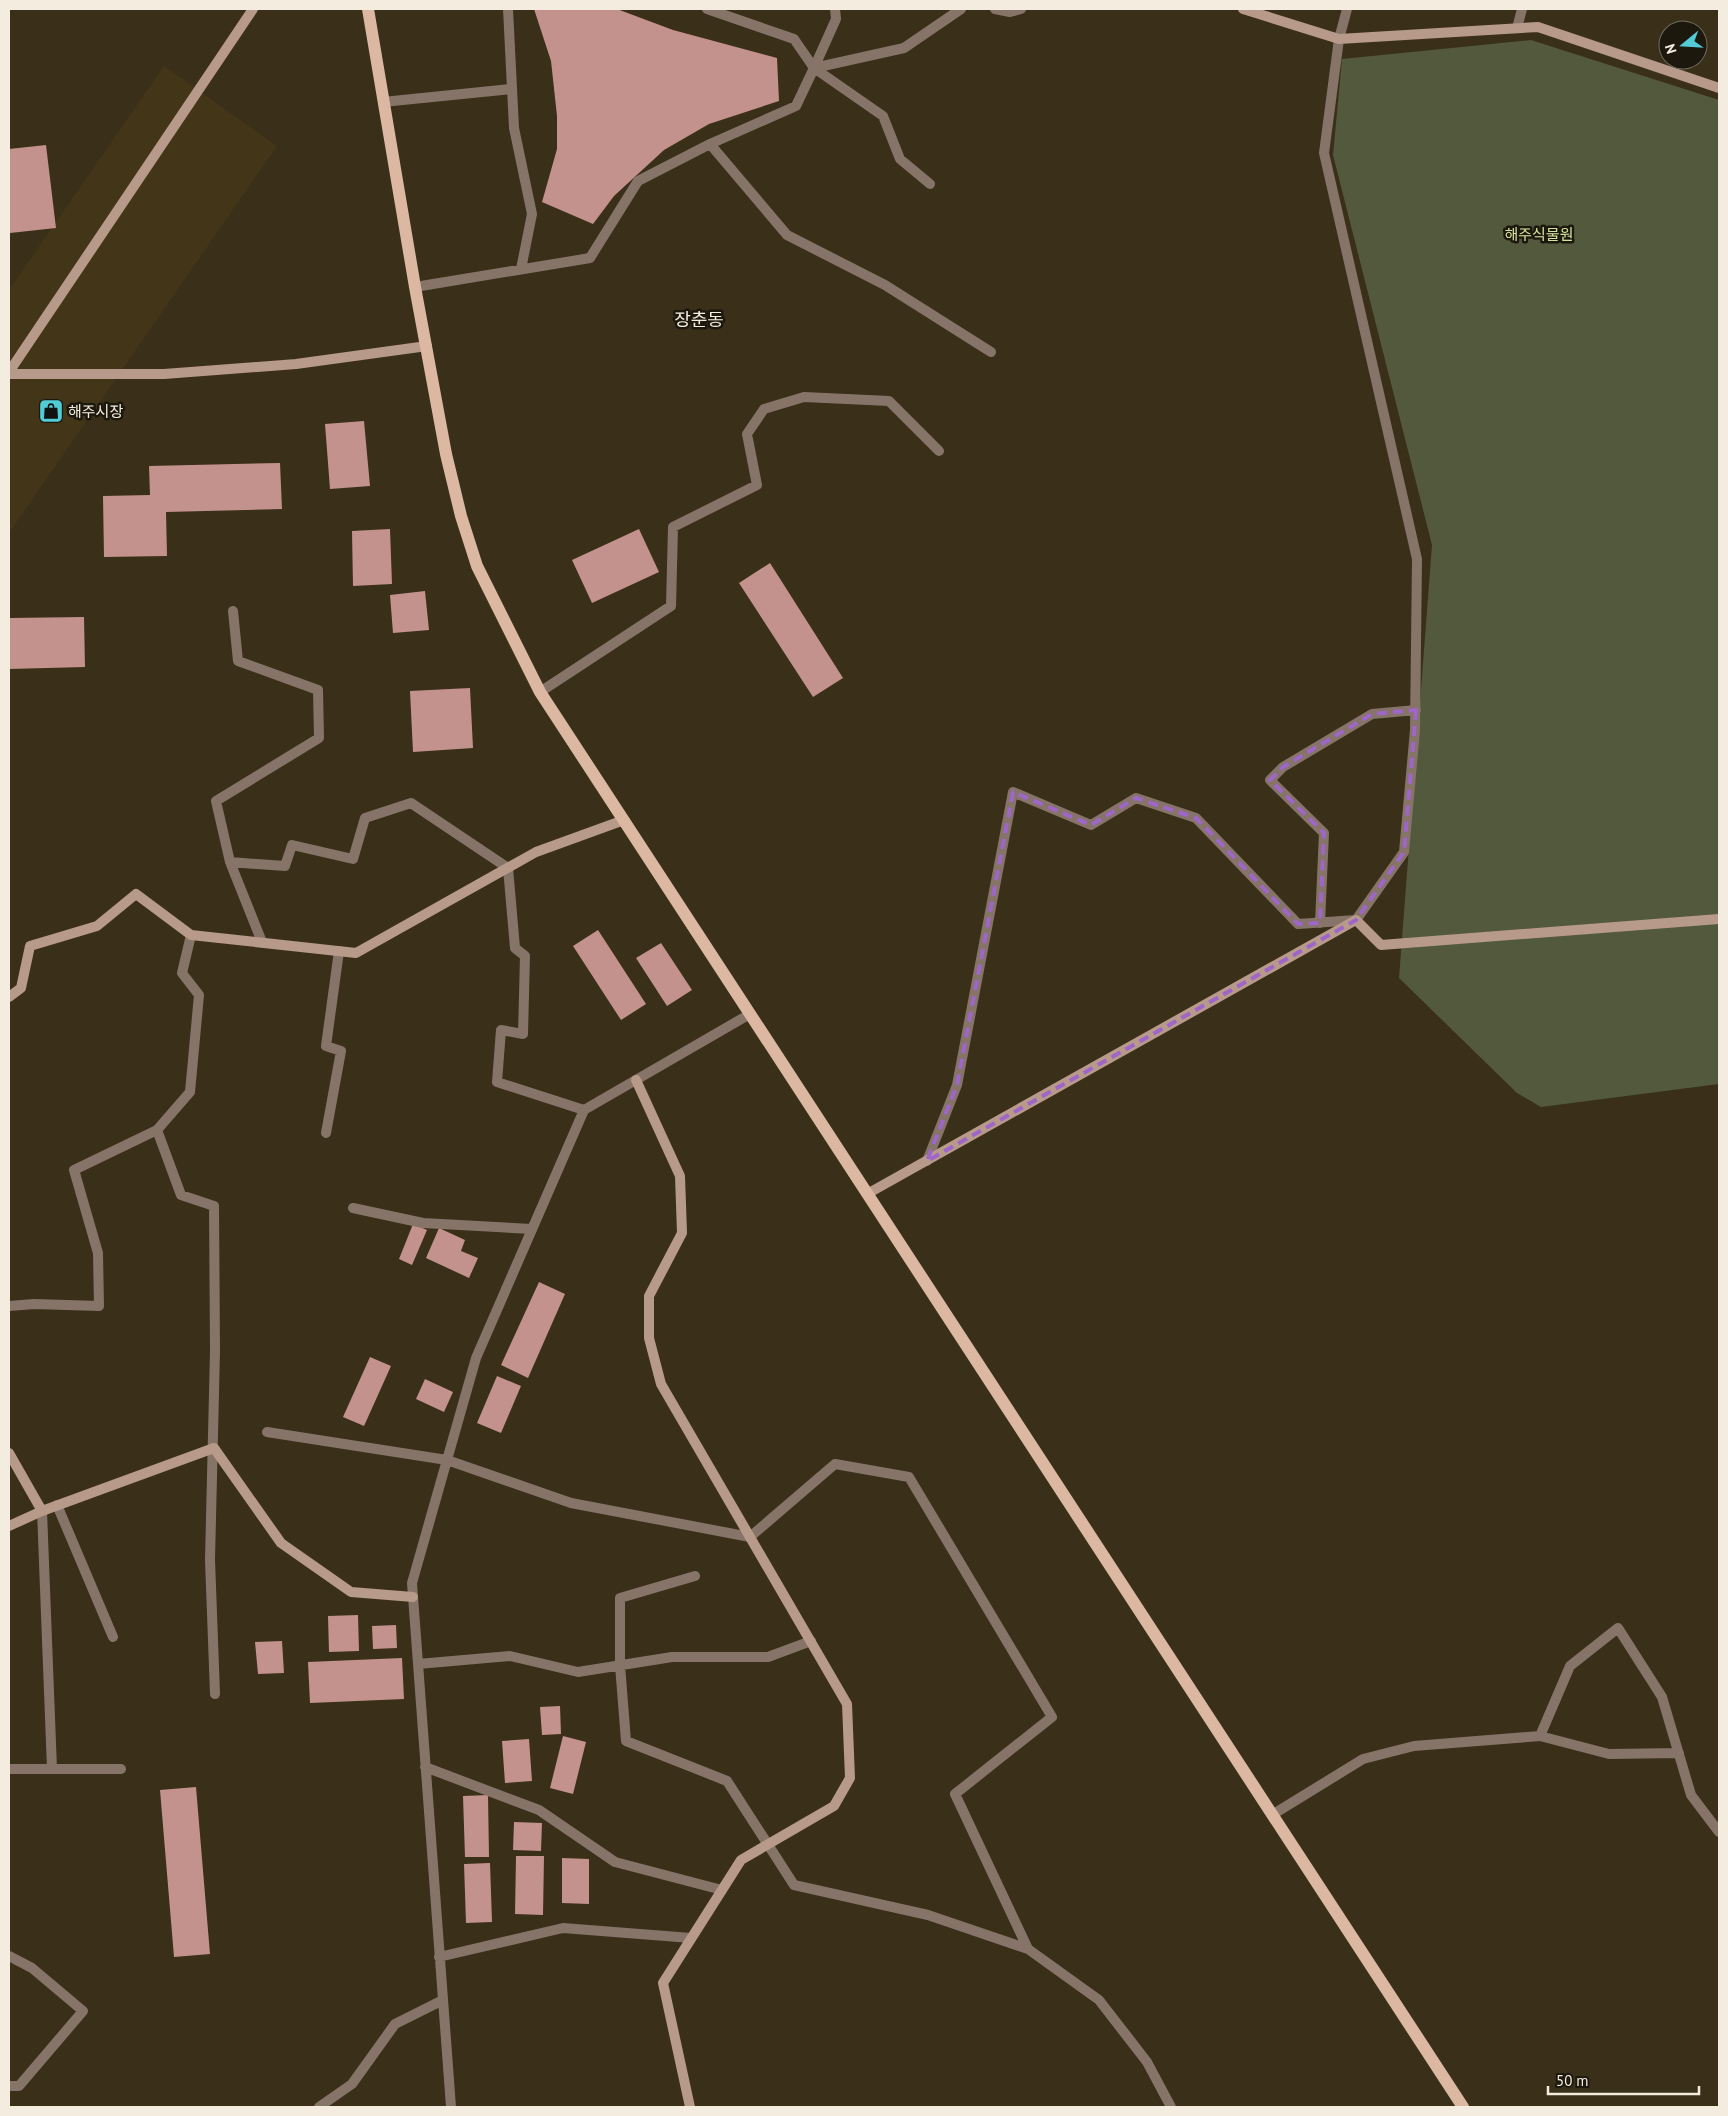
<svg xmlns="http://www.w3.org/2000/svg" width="1728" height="2116" viewBox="0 0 1728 2116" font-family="'PT Sans','Noto Sans KR',sans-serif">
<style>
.built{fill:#433618}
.green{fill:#52593c}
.building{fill:#c4928d}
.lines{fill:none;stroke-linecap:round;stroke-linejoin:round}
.lane{stroke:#867469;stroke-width:10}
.street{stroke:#867469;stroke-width:10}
.secondary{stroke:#b79a89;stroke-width:10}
.primary{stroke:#dcb7a1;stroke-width:12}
.marked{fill:none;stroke:#9f66c9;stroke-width:4;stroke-dasharray:10 6;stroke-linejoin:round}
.labels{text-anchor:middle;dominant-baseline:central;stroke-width:5;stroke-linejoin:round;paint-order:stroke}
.park-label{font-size:15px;fill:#d3e39e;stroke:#1d180e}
.poi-label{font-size:15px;fill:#f3ecdf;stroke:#1d180e;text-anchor:start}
.quarter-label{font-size:18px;fill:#f3ecdf;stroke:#1d180e}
</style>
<rect width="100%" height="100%" fill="#3a2f19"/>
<path class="built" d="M 164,66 L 277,146 L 9,533 L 9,290 Z"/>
<path class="green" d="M 1531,40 L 1719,100 L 1719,1084 L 1541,1107 L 1517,1093 L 1399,978 L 1432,545 L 1333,155 L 1342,59 Z"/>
<path class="building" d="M 534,9 L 617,9 L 673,30 L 777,58 L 779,101 L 709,124 L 664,150 L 614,196 L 593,224 L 542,202 L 557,149 L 557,116 L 551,61 Z
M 46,145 L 56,228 L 10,233 L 9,149 Z
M 364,421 L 370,486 L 330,489 L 325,424 Z
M 280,463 L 282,509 L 166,512 L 167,556 L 104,557 L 103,496 L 150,495 L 149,466 Z
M 390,529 L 392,584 L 353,586 L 352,531 Z
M 639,529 L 659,572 L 592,603 L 572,560 Z
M 770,563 L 843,678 L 813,697 L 739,583 Z
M 425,591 L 429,630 L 393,633 L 390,595 Z
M 84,617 L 85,667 L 9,669 L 9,618 Z
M 470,688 L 473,748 L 413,752 L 410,691 Z
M 598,930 L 646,1004 L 621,1020 L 573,946 Z
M 661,943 L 692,990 L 667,1006 L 636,958 Z
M 413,1224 L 427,1230 L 412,1265 L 399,1259 Z
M 439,1228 L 465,1240 L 461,1251 L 478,1258 L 469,1278 L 426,1258 Z
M 539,1282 L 565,1294 L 528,1378 L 501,1365 Z
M 370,1357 L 391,1366 L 364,1426 L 343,1417 Z
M 497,1376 L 521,1386 L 501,1433 L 477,1423 Z
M 425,1379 L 453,1392 L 444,1412 L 416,1399 Z
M 358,1615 L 359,1651 L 329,1652 L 328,1616 Z
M 396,1625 L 397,1648 L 373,1649 L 372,1626 Z
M 282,1641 L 284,1673 L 258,1674 L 255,1642 Z
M 402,1658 L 404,1699 L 310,1703 L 308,1662 Z
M 560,1706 L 561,1734 L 542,1735 L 540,1707 Z
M 563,1736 L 586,1742 L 573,1794 L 550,1788 Z
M 529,1739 L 532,1781 L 505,1783 L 502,1741 Z
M 196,1787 L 210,1954 L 174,1957 L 160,1790 Z
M 488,1795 L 489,1857 L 465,1857 L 463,1796 Z
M 514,1822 L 542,1823 L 541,1851 L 513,1850 Z
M 516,1856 L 544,1856 L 543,1915 L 515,1914 Z
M 562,1858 L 589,1859 L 589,1904 L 562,1903 Z
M 490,1863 L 492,1922 L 466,1923 L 464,1864 Z"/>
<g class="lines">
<path class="lane" d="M 383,102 L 511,89"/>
<path class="street" d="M 508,9 L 514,128 L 532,214 L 521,269
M 995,9 L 1010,12 L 1021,9
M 1517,28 L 1522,9
M 814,68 L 836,19 L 835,9
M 710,144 L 787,235 L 885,285 L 991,352
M 930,184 L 900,159 L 883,116 L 814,68 L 904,48 L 961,9
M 415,287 L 590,258 L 638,181 L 710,144 L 796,106 L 814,68 L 794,39 L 707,9
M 233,611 L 238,661 L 318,690 L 319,738 L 216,801 L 230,862 L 262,942
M 540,692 L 671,606 L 673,527 L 757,485 L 747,434 L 764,409 L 804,397 L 889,401 L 939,451
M 230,862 L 285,866 L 292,845 L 353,859 L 365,818 L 411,803 L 508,868 L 515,948 L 525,956 L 523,1034 L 501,1030 L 497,1082 L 584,1110
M 1320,923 L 1324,833 L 1270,780 L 1283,767 L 1372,714 L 1416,710
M 191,935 L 182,973 L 199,995 L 190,1092 L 157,1130 L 181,1195 L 214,1206 L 215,1351 L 210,1560 L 215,1694
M 326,1133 L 341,1051 L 326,1046 L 339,951
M 927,1161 L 957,1085 L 1013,792 L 1091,825 L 1136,798 L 1196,818 L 1298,924 L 1356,920 L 1404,852 L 1415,730 L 1417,559 L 1324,153 L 1339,39 L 1347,9
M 353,1208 L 423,1223 L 532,1229
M 9,1306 L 34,1304 L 99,1306 L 98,1253 L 74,1170 L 157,1130
M 267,1432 L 447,1460 L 571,1503 L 750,1537 L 835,1464 L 909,1477 L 1052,1717 L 955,1794 L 1028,1949 L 1099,2000 L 1147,2062 L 1171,2107
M 57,1505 L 113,1637
M 42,1511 L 52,1769
M 695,1576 L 620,1598 L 620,1665 L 626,1741 L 727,1781 L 794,1885 L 928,1915 L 1028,1949
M 418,1664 L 510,1656 L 578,1672 L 672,1657 L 768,1657 L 811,1641
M 1540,1736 L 1570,1666 L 1618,1628 L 1662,1697 L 1691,1795 L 1719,1832
M 425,1767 L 539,1810 L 615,1862 L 722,1890
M 9,1769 L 121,1769
M 1272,1815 L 1363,1759 L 1414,1746 L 1540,1736 L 1609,1754 L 1679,1753
M 9,1956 L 32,1968 L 83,2011 L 19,2086 L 9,2086
M 439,1957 L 563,1928 L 691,1938
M 319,2107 L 352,2084 L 395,2024 L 443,2000
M 451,2107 L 412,1583 L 476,1358 L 584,1110 L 750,1014"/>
<path class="secondary" d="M 1243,9 L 1339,39 L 1538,27 L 1719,88
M 9,372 L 253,9
M 9,374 L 164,374 L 296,364 L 427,346
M 9,997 L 21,988 L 30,946 L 97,926 L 136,894 L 191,935 L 356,953 L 536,852 L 624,820
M 636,1080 L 680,1176 L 682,1233 L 649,1296 L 649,1338 L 661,1384 L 847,1704 L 850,1778 L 834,1806 L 741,1860 L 663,1983 L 690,2107
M 867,1194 L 1356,920 L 1381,945 L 1719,919
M 9,1453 L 42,1511
M 9,1526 L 42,1511 L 214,1448 L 281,1543 L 351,1592 L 413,1597"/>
<path class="primary" d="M 368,9 L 415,287 L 446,454 L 461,516 L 477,566 L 540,692 L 1463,2107"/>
</g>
<path class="marked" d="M 1416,710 L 1404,852 L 1356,920 L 927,1161 L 957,1085 L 1013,792 L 1091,825 L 1136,798 L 1196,818 L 1298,924 L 1320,923 L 1324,833 L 1270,780 L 1283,767 L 1372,714 Z"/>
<defs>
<symbol id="shop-square" viewBox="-11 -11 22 22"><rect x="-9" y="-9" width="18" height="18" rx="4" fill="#52cbd7" stroke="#1d180e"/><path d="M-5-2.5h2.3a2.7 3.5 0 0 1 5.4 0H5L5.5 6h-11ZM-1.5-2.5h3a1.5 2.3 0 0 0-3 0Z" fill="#111"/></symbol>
</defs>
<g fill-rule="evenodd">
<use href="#shop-square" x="37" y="397" width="28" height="28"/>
</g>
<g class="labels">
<g class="park-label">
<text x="1539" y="234">해주식물원</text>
</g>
<g class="poi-label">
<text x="68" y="411">해주시장</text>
</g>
<g class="quarter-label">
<text x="699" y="319">장춘동</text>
</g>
</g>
<rect width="1728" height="2116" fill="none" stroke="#f3ecdf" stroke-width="20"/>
<g transform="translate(1683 45) rotate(252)"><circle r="24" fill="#1d180e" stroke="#736d62"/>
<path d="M0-4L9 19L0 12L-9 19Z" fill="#52cbd7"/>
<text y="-8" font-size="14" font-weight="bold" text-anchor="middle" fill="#f3ecdf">N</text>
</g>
<path d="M1548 2086v8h151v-8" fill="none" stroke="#f3ecdf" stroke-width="2.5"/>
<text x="1556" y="2086" font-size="15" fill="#f3ecdf" stroke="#1d180e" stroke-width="4" paint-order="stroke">50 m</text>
</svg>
